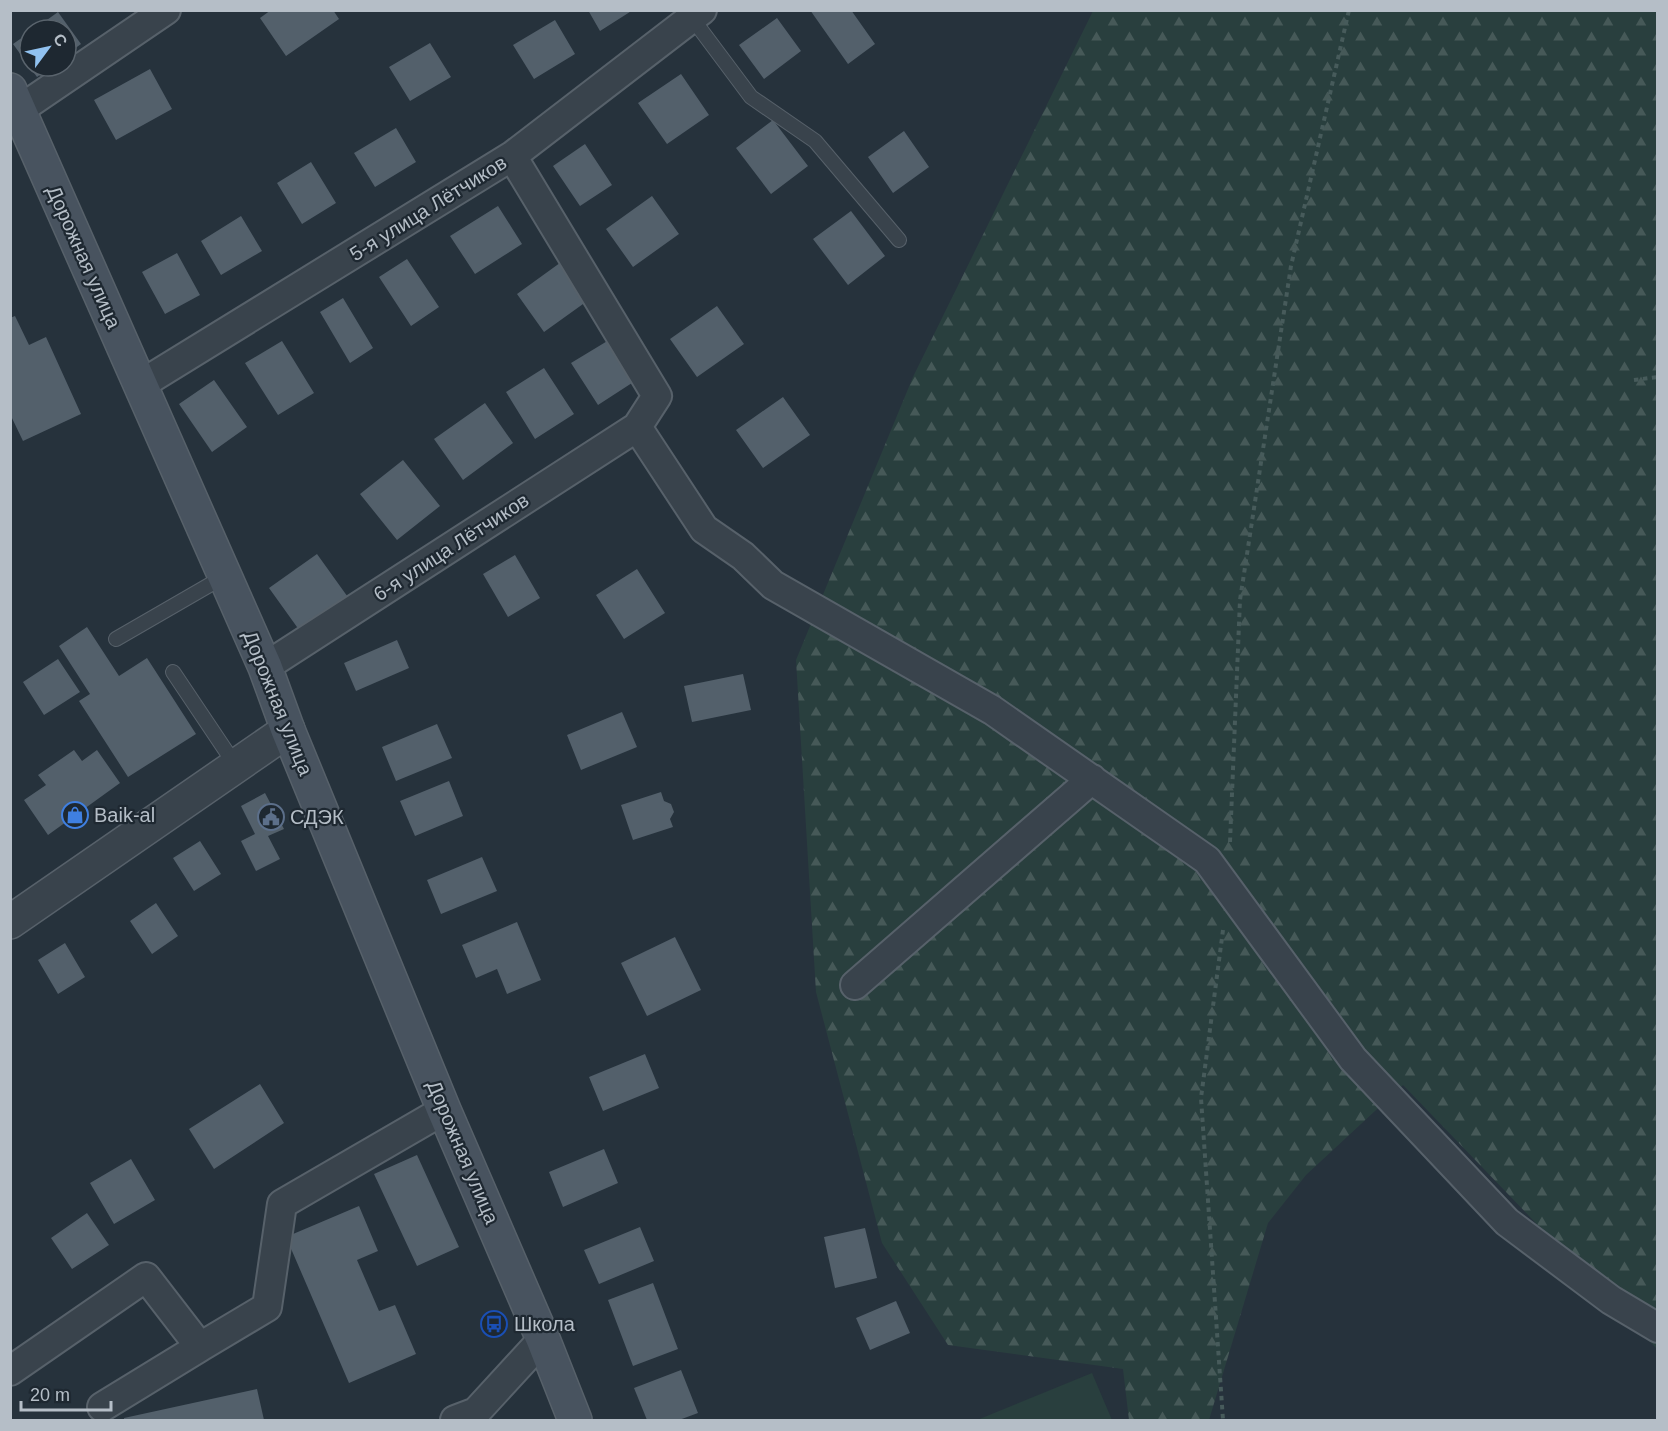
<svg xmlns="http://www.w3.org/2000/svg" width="1668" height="1431" viewBox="0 0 1668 1431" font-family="Arial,sans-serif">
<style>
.forest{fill:url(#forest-firs)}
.park{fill:#293f3e}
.building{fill:#53606b}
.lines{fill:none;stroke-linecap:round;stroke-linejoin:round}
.service-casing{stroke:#57616a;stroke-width:16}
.minor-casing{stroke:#57616a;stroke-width:32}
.tertiary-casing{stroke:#57616a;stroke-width:36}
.secondary-casing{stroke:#57616a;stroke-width:36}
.path{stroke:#475b5b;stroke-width:4;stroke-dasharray:4.5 4.5;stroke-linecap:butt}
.service{stroke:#39434c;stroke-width:14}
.minor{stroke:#39434c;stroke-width:28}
.tertiary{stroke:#39434c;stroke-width:33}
.secondary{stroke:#48535f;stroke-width:33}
.labels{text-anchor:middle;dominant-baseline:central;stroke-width:4.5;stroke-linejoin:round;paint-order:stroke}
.street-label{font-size:20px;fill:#b5bec7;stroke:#1e2831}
.poi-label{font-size:20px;fill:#b5bec7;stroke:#1e2831;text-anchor:start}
</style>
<defs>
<pattern id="forest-firs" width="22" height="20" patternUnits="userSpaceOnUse" patternTransform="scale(1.5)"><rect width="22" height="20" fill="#293f3e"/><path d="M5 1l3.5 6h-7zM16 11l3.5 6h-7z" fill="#465958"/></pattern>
</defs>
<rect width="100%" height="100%" fill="#26323c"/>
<path class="forest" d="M 1093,11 L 1657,11 L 1657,1349 L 1403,1085 L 1306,1175 L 1268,1223 L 1209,1420 L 1129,1420 L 1123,1369 L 948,1345 L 882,1243 L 816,992 L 796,660 L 913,377 Z"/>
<path class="park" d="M 1092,1373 L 1112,1420 L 977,1420 Z"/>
<path class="building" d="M 271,10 L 333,10 L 339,19 L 286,56 L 260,18 Z
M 588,10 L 633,10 L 600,31 Z
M 810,10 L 851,10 L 875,44 L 848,64 Z
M 58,12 L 81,44 L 66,55 L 66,30 L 33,30 Z
M 777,18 L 801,51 L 764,79 L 739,45 Z
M 555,20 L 575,54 L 534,79 L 513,45 Z
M 30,32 L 30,66 L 51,66 L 37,77 L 13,44 Z
M 430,43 L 451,77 L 410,101 L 389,67 Z
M 150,69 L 172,109 L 116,140 L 94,100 Z
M 681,74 L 709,115 L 667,144 L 638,103 Z
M 773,120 L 808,166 L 771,194 L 736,148 Z
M 396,128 L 416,162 L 375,187 L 354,153 Z
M 904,131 L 929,167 L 893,193 L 868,157 Z
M 585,144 L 612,185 L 580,206 L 553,166 Z
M 311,162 L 336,203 L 302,224 L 277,183 Z
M 652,196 L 679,234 L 633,267 L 606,229 Z
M 498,206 L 522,244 L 475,274 L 450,236 Z
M 851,211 L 885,256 L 848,285 L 813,239 Z
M 241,216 L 262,251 L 221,275 L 201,241 Z
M 177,253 L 200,295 L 165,314 L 142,272 Z
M 407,259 L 439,307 L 411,326 L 379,277 Z
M 564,260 L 590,299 L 544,332 L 517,294 Z
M 343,298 L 373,348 L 350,363 L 320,312 Z
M 717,306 L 744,344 L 697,377 L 670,339 Z
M 15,316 L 29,345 L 46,337 L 81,414 L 23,441 L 10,414 L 10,318 Z
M 609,340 L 635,381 L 598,405 L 571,363 Z
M 282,341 L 314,393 L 278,415 L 245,363 Z
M 544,368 L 574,414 L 535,439 L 506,392 Z
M 214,380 L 247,427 L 212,452 L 179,404 Z
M 783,397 L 810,435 L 763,468 L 736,430 Z
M 485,403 L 513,443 L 463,480 L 434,439 Z
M 403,460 L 440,506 L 397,540 L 360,494 Z
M 317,554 L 350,600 L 302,634 L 269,588 Z
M 515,555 L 540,598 L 508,617 L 483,574 Z
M 637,569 L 665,613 L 624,639 L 596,595 Z
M 87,627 L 119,676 L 147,658 L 196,734 L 128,777 L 79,701 L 90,694 L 59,646 Z
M 397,640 L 409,668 L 356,691 L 344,663 Z
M 58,659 L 80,692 L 44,715 L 23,682 Z
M 743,674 L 751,710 L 692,722 L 684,686 Z
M 622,712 L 637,747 L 581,770 L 567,735 Z
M 437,724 L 452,758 L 396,781 L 382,747 Z
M 74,750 L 82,761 L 97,750 L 120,783 L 48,835 L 24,800 L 46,785 L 38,775 Z
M 449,781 L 463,816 L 415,836 L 400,801 Z
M 661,792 L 664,801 L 671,804 L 674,812 L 670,819 L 673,827 L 633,840 L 621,805 Z
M 265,793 L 284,829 L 268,836 L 280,859 L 256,871 L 241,841 L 255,834 L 241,806 Z
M 200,841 L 221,874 L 194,891 L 173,858 Z
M 482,857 L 497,891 L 441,914 L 427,880 Z
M 156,903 L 178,936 L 152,954 L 130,921 Z
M 517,922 L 541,980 L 507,994 L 497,969 L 476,978 L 462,945 Z
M 675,937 L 701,990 L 647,1016 L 621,963 Z
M 65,943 L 85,977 L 58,994 L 38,960 Z
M 645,1054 L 659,1088 L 603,1111 L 589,1077 Z
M 260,1084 L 284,1123 L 214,1169 L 189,1129 Z
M 604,1149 L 618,1183 L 563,1207 L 549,1172 Z
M 417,1155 L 459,1247 L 417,1266 L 374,1174 Z
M 131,1159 L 155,1200 L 114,1224 L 90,1183 Z
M 359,1206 L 378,1251 L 357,1260 L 379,1311 L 395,1305 L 416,1354 L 349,1383 L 286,1237 Z
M 87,1213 L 109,1245 L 72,1269 L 51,1238 Z
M 640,1227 L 654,1261 L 599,1284 L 584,1250 Z
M 865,1228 L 877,1278 L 835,1288 L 824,1237 Z
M 653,1283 L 678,1349 L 633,1366 L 608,1300 Z
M 896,1301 L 910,1333 L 870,1350 L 856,1318 Z
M 681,1370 L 698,1413 L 679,1420 L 647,1420 L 634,1388 Z
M 257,1389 L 264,1420 L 124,1420 L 124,1418 Z"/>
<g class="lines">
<defs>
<path id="service" d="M 692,18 L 751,97 L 815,141 L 899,240
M 116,639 L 225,576
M 173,672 L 236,766"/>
<path id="minor" d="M 19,110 L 166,10
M 512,156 L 657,396 L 637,427 L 704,529 L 743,556 L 773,585 L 992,710 L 1207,860 L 1353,1059 L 1507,1222 L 1611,1300 L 1658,1328
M 140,385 L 512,156 L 702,10
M 265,667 L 637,427
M 855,985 L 1092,779
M 10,1371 L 146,1277 L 200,1347 L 267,1307 L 282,1204 L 444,1110
M 102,1407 L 200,1347
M 455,1420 L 476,1412 L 543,1339"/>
<path id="tertiary" d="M 10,922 L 288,730"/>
<path id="secondary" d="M 10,90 L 265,667 L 288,730 L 444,1110 L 543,1339 L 575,1420"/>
</defs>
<use href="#service" class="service-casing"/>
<use href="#minor" class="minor-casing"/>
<use href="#tertiary" class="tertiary-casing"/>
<use href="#secondary" class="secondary-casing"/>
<path class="path" d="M 1634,380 L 1658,377
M 1230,842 L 1240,600 L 1291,266 L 1349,10
M 1223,930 L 1201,1098 L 1223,1420"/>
<use href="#service" class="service"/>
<use href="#minor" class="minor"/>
<use href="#tertiary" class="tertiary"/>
<use href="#secondary" class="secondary"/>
</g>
<defs>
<symbol id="shop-ring" viewBox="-11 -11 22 22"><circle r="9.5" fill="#1e2831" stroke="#3f7fe0" stroke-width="1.5"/><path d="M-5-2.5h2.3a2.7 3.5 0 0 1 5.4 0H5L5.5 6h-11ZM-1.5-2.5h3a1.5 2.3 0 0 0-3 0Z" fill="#3f7fe0"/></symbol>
<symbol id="civic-ring" viewBox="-11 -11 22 22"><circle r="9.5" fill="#1e2831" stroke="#5c6f8a" stroke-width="1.5"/><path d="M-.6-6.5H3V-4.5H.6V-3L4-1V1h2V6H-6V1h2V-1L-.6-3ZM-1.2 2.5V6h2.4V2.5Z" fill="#5c6f8a"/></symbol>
<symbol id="bus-ring" viewBox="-11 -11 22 22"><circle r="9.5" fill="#1e2831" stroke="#1a4fb4" stroke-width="1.5"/><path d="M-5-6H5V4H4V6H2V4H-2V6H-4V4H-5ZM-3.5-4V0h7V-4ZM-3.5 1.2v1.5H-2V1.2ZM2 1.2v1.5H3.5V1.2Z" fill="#1a4fb4"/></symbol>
</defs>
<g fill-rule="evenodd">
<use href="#shop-ring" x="60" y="800" width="30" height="30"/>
<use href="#civic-ring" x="256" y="802" width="30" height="30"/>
<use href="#bus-ring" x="479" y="1309" width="30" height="30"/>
</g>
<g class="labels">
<g class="street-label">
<text transform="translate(428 208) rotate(-32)">5-я улица Лётчиков</text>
<text transform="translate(84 257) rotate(66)">Дорожная улица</text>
<text transform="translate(451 547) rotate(-33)">6-я улица Лётчиков</text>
<text transform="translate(278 703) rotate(68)">Дорожная улица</text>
<text transform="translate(463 1152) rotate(67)">Дорожная улица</text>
</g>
<g class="poi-label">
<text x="94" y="815">Baik-al</text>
<text x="290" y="817">СДЭК</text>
<text x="514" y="1324">Школа</text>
</g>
</g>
<rect width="1668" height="1431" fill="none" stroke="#b5bec7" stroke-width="24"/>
<g transform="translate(48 48) rotate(57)"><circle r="28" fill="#1e2831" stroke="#5a646d" stroke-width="1.5"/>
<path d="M0-4.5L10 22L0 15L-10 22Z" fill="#91c2f0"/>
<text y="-9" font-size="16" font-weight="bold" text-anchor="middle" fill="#b5bec7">С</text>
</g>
<path d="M21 1401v9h90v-9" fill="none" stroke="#b5bec7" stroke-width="3"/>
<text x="30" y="1401" font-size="18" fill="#b5bec7" stroke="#1e2831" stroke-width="4.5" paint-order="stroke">20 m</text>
</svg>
